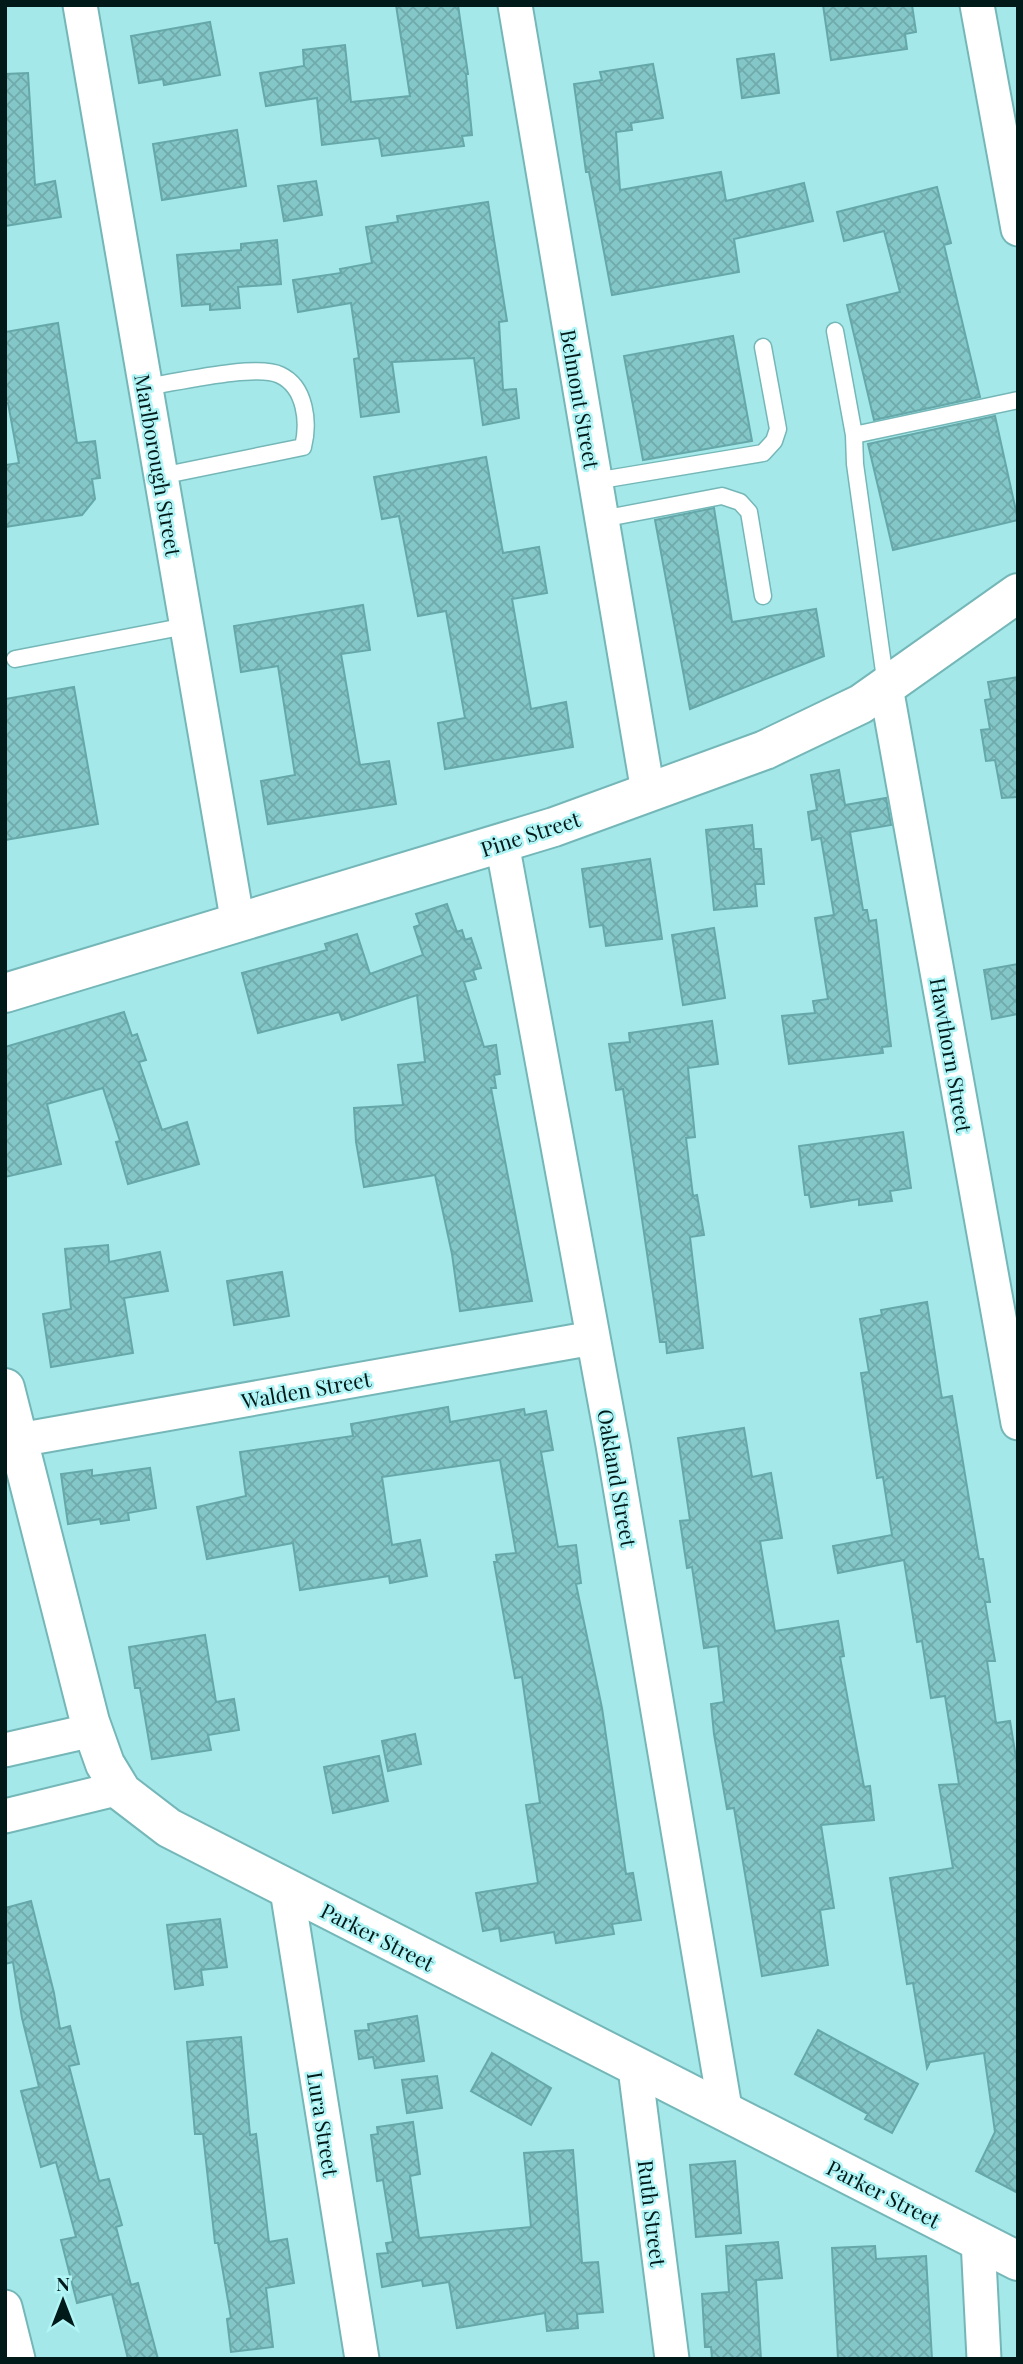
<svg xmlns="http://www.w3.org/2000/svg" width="1023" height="2364" viewBox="0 0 1023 2364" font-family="'Playfair Display',serif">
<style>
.building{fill:url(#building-cross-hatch);stroke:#66a8a9;stroke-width:2}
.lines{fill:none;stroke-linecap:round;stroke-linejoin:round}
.service-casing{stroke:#75b7b8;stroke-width:19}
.minor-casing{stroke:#75b7b8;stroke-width:37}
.tertiary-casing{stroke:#75b7b8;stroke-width:42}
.service{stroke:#fff;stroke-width:16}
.minor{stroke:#fff;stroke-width:33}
.tertiary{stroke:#fff;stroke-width:38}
.labels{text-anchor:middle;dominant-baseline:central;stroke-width:5;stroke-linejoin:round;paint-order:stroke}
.street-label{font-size:21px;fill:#001919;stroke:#b1f5f6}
</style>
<defs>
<pattern id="building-cross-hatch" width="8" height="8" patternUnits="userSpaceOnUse" patternTransform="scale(1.75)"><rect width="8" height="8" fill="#84c7c8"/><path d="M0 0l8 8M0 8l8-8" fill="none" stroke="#70aaab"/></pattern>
</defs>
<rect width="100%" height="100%" fill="#a4e8e9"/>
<path class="building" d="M 396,5 L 458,5 L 468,74 L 466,74 L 472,135 L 462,136 L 464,146 L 382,156 L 379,138 L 322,145 L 317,98 L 266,106 L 260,73 L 304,66 L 303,50 L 345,45 L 351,102 L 410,96 Z
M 823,5 L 912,5 L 916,32 L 905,34 L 907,49 L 831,60 Z
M 210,22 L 220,75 L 164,85 L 163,79 L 139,83 L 131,36 Z
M 774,54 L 779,93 L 742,98 L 737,59 Z
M 653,64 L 663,118 L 631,123 L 632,130 L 616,132 L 620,190 L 721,172 L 726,201 L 804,183 L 813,221 L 734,239 L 739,272 L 612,295 L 589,172 L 586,172 L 574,84 L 602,80 L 600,72 Z
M 28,73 L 35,185 L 55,181 L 61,217 L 5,226 L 5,74 Z
M 237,130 L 246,186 L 162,200 L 153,144 Z
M 316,181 L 322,215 L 284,221 L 278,186 Z
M 937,187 L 951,243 L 944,245 L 980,397 L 874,420 L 847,305 L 900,292 L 884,231 L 844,241 L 837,212 Z
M 488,202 L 507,321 L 499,322 L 503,390 L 516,389 L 519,418 L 483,425 L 474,358 L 392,362 L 399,412 L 361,417 L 354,359 L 359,358 L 351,303 L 298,312 L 293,280 L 341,273 L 340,269 L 372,263 L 366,227 L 398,222 L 397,216 Z
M 277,240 L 281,284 L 238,287 L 240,308 L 210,310 L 210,304 L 182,306 L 177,255 L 241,250 L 241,244 Z
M 58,323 L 77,443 L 95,441 L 100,478 L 92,479 L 95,499 L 82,515 L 5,527 L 5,465 L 19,463 L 8,403 L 5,404 L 5,332 Z
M 733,336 L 752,441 L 643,460 L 624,356 Z
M 995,416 L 1018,520 L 893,550 L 868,444 Z
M 486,457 L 503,553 L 539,547 L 547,593 L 512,599 L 531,709 L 566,702 L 573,747 L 445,769 L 438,723 L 465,718 L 446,611 L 418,616 L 399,516 L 382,519 L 374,477 Z
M 714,508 L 732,622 L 816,609 L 824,656 L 690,709 L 655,520 Z
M 363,605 L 370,650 L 341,654 L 360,765 L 389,761 L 396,804 L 268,824 L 261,781 L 295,775 L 278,666 L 241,672 L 234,626 Z
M 1018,677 L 1018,797 L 1002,798 L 995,760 L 986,761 L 981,730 L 990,729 L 985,700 L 991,699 L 988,682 Z
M 74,687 L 98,824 L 5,840 L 5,699 Z
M 839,770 L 845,805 L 886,798 L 891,825 L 850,832 L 863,910 L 867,910 L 869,921 L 876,920 L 891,1046 L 882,1047 L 883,1053 L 789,1064 L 782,1016 L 815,1013 L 813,1001 L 828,999 L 815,918 L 834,915 L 821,838 L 812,840 L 808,812 L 817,810 L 811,775 Z
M 752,825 L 754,849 L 761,849 L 764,884 L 755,884 L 757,906 L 714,910 L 706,830 Z
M 650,859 L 662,939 L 606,946 L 603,925 L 590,927 L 582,869 Z
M 447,904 L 457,932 L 462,930 L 465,940 L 471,938 L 481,968 L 473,970 L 476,979 L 464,982 L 484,1047 L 496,1045 L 500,1074 L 494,1075 L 496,1088 L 491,1088 L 532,1301 L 460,1311 L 452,1254 L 435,1175 L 364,1187 L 356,1142 L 354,1108 L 403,1105 L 398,1065 L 425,1062 L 417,995 L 342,1020 L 339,1012 L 258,1033 L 242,973 L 327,950 L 325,944 L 357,934 L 370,974 L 423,955 L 414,927 L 420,925 L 416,914 Z
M 714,928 L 725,998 L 683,1005 L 672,935 Z
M 1018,964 L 1018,1014 L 992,1019 L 984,970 Z
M 124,1012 L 132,1036 L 137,1034 L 146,1060 L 139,1062 L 162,1130 L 187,1122 L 199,1164 L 128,1184 L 116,1142 L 120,1141 L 103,1088 L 47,1104 L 61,1164 L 5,1177 L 5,1047 Z
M 712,1021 L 718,1064 L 688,1068 L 695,1137 L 686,1138 L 693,1196 L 697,1195 L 704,1235 L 690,1237 L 703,1348 L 667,1353 L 666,1342 L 660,1342 L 623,1089 L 616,1090 L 609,1044 L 630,1042 L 629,1033 Z
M 903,1132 L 911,1188 L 890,1191 L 892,1201 L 859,1205 L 859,1199 L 811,1207 L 809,1195 L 805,1195 L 799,1146 Z
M 108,1245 L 109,1262 L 160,1252 L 168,1291 L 124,1298 L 133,1353 L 51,1367 L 43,1314 L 71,1309 L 65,1249 Z
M 282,1272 L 289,1316 L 234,1325 L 227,1281 Z
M 927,1302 L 941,1393 L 942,1398 L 952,1396 L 979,1559 L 983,1559 L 990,1602 L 985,1602 L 995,1661 L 987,1661 L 996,1723 L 1010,1721 L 1018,1770 L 1018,2193 L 976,2171 L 995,2132 L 984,2053 L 930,2062 L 927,2068 L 913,1983 L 907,1984 L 890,1878 L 953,1868 L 939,1785 L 959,1784 L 945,1696 L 931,1698 L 922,1641 L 917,1642 L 904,1560 L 838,1573 L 833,1546 L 892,1535 L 883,1477 L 877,1478 L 861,1373 L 869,1372 L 860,1319 L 882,1315 L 881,1310 Z
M 448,1407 L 450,1422 L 524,1409 L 525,1415 L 546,1411 L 553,1450 L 541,1452 L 558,1547 L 576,1545 L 581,1583 L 576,1584 L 602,1708 L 626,1874 L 633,1873 L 641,1920 L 612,1924 L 614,1934 L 556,1943 L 554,1932 L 501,1941 L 499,1928 L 483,1931 L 476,1893 L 538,1883 L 526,1805 L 540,1803 L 522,1677 L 515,1678 L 494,1562 L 497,1562 L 496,1555 L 516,1553 L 500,1460 L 382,1477 L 392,1545 L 420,1540 L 427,1576 L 390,1583 L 389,1576 L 300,1590 L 293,1543 L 207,1559 L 197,1507 L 246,1496 L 240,1452 L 353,1436 L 351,1424 Z
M 744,1428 L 752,1477 L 771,1473 L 782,1538 L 760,1541 L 775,1631 L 838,1621 L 844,1656 L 840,1657 L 864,1787 L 870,1786 L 874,1820 L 821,1825 L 834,1908 L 820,1910 L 828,1965 L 762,1976 L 734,1808 L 727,1809 L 714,1734 L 711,1704 L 724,1702 L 718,1646 L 704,1648 L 692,1567 L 687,1568 L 680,1521 L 690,1520 L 678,1438 Z
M 150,1468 L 156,1508 L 128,1513 L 129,1520 L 101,1524 L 100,1519 L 68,1524 L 61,1474 L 92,1470 L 92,1476 Z
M 205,1635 L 216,1702 L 234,1699 L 239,1730 L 208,1735 L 211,1750 L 152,1759 L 140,1688 L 135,1688 L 129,1647 Z
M 415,1734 L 421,1764 L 388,1771 L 382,1741 Z
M 379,1756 L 388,1801 L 333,1813 L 324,1767 Z
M 31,1901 L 54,1993 L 60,2029 L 70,2026 L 79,2064 L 69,2066 L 99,2181 L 109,2179 L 122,2225 L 116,2227 L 131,2285 L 138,2283 L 158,2359 L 128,2359 L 112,2294 L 77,2303 L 61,2240 L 76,2237 L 56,2162 L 41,2167 L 21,2091 L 39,2087 L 22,2018 L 13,1962 L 5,1964 L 5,1908 Z
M 220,1919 L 227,1967 L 201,1970 L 203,1985 L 175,1989 L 167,1925 Z
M 417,2016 L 424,2061 L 375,2068 L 373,2057 L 359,2059 L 355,2031 L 369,2030 L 368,2024 Z
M 818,2030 L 918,2084 L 892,2133 L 865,2119 L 868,2114 L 795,2074 Z
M 241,2037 L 250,2135 L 256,2134 L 269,2242 L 287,2239 L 294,2283 L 266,2288 L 273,2347 L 231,2352 L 227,2319 L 231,2318 L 218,2243 L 215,2243 L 203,2134 L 195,2134 L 187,2042 Z
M 492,2053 L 551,2088 L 531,2125 L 471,2091 Z
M 437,2076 L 442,2108 L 407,2113 L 402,2080 Z
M 413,2122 L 420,2174 L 410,2176 L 419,2238 L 531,2227 L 524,2153 L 573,2150 L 582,2263 L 598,2262 L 603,2312 L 577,2314 L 578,2328 L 547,2331 L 545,2313 L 457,2328 L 449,2282 L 423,2286 L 422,2280 L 382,2287 L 377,2254 L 388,2253 L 386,2243 L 393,2242 L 383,2180 L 377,2181 L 371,2135 L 378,2134 L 377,2127 Z
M 735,2161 L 741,2233 L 696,2237 L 690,2165 Z
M 778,2242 L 782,2278 L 756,2280 L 761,2359 L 712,2359 L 711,2347 L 705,2347 L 702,2294 L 729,2292 L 726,2246 Z
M 875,2246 L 876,2259 L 926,2256 L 932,2359 L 838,2359 L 832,2248 Z"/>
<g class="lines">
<defs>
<path id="service" d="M 835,331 L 854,435 L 1018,400
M 145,387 C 174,383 257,363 280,375 C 306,387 309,423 303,447 L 161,476
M 854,435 L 855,464 L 886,686
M 595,481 L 763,453 L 774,441 L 778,429 L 763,347
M 602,519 L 722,496 L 740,502 L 749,512 L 763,596
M 15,659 L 186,626"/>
<path id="minor" d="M 80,5 L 238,924
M 515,5 L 648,792
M 977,5 L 1018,229
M 886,687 L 1018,1423
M 502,843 L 613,1445 L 726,2114
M 19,1440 L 593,1338
M 5,1750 L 93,1730
M 5,1816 L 120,1788
M 287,1890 L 362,2359
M 635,2068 L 672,2359
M 978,2240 L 984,2359
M 5,2307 L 18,2359"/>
<path id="tertiary" d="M 5,993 L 554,827 L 765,750 L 861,704 L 1018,593
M 5,1388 L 90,1722 L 105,1764 L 122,1792 L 169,1828 L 1018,2261"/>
</defs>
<use href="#service" class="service-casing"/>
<use href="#minor" class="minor-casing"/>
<use href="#tertiary" class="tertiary-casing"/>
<use href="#service" class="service"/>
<use href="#minor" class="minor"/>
<use href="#tertiary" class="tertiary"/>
</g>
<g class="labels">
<g class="street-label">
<text transform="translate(581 399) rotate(80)">Belmont Street</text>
<text transform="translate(159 465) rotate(80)">Marlborough Street</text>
<text transform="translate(530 833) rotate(-18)">Pine Street</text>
<text transform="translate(952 1055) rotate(80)">Hawthorn Street</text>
<text transform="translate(306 1389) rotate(-10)">Walden Street</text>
<text transform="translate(618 1478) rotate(80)">Oakland Street</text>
<text transform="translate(378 1936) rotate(27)">Parker Street</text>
<text transform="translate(324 2124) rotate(81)">Lura Street</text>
<text transform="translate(884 2193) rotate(27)">Parker Street</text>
<text transform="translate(653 2213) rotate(83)">Ruth Street</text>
</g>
</g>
<rect width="1023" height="2364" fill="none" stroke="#001919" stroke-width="14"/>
<g transform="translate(63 2301)" stroke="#b1f5f6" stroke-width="5" paint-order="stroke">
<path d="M0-5L12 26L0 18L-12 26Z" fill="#001919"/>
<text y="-10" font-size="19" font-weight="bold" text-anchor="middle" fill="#001919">N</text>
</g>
</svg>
